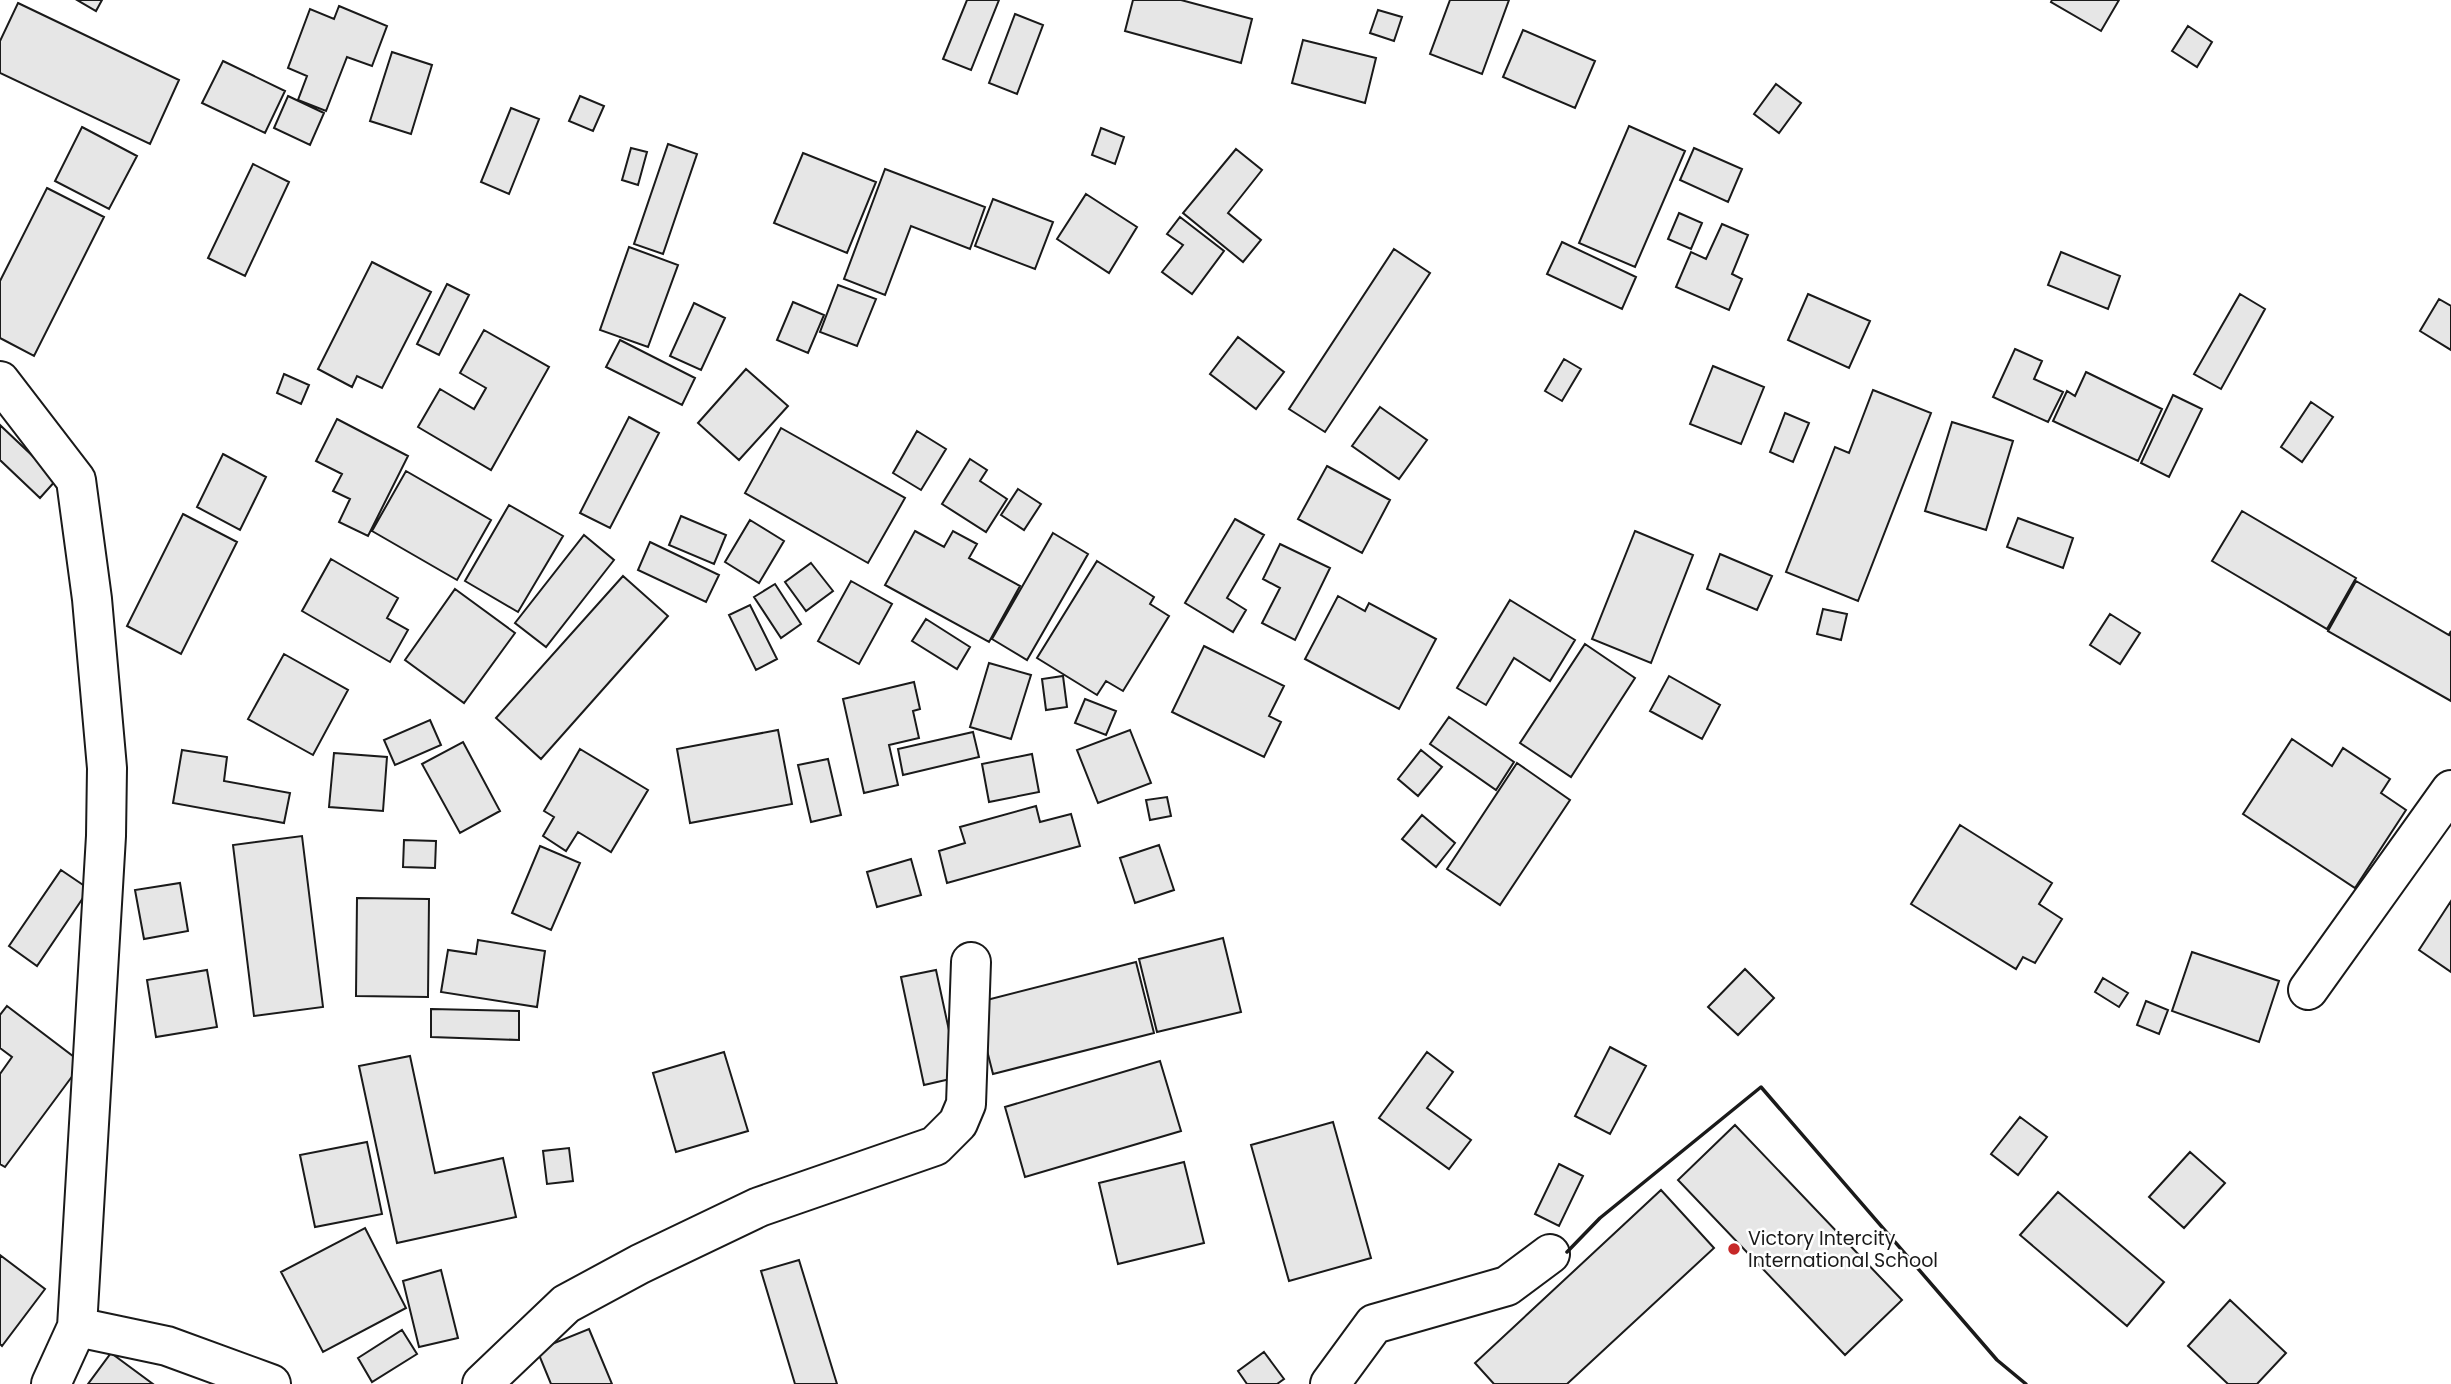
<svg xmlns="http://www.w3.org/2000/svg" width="2451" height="1384" viewBox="0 0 2451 1384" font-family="Poppins,sans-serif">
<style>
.building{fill:#e6e6e6;stroke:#1a1a1a;stroke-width:2}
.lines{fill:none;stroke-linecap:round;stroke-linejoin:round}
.minor-casing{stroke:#1a1a1a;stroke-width:42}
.minor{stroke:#fff;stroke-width:38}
.wall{stroke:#1a1a1a;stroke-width:3.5}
.poi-dot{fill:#c62828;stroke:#fff;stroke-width:2.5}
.labels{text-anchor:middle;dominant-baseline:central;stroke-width:5;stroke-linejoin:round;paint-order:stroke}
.poi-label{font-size:19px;fill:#1a1a1a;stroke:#fff;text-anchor:start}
</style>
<rect width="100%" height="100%" fill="#fff"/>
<path class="building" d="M 77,0 L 102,0 L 96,11 Z
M 967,0 L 999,0 L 971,70 L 943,59 Z
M 1133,0 L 1181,0 L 1252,19 L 1241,63 L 1125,31 Z
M 1450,0 L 1509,0 L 1482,74 L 1430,54 Z
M 2052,0 L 2119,0 L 2101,31 L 2051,2 Z
M 18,3 L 179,80 L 150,144 L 0,73 L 0,41 Z
M 339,6 L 387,26 L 372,66 L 347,57 L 326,111 L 298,100 L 307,76 L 288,68 L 310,9 L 334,19 Z
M 1378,10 L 1402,17 L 1394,41 L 1370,33 Z
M 1015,14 L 1043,25 L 1017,94 L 989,83 Z
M 2188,26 L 2212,42 L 2197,67 L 2172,51 Z
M 1523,30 L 1595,61 L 1575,108 L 1503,77 Z
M 1303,40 L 1376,58 L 1365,103 L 1292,83 Z
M 392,52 L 432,65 L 411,134 L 370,121 Z
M 223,61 L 285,91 L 265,133 L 202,103 Z
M 1776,84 L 1801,103 L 1779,133 L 1754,114 Z
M 288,96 L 324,113 L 310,145 L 274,128 Z
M 580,96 L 604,106 L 593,131 L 569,121 Z
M 511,108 L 539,119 L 509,194 L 481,182 Z
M 1629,126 L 1685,151 L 1635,267 L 1579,243 Z
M 82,127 L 137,156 L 109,209 L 55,181 Z
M 1101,128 L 1124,137 L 1115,164 L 1092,155 Z
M 668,144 L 697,154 L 663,254 L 634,244 Z
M 631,148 L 647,152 L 638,185 L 622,180 Z
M 1694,148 L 1742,169 L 1728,202 L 1680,180 Z
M 1236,149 L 1262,170 L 1228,213 L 1261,240 L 1243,262 L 1183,213 Z
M 803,153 L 876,182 L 847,253 L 774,223 Z
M 253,164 L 289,182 L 245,276 L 208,258 Z
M 885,169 L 985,207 L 970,249 L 911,226 L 885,295 L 844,279 Z
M 47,188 L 104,217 L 34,356 L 0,338 L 0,281 Z
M 1086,194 L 1137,227 L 1109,273 L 1057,239 Z
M 993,199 L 1053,222 L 1035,269 L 975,246 Z
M 1679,213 L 1702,223 L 1691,249 L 1668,239 Z
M 1180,217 L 1224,251 L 1192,294 L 1162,272 L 1183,245 L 1167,234 Z
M 1722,224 L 1748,235 L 1732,274 L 1742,279 L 1729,310 L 1676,287 L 1691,252 L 1706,259 Z
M 1562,242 L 1636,277 L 1622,309 L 1547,274 Z
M 629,247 L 678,265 L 648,347 L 600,330 Z
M 1394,249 L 1430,273 L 1325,432 L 1289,409 Z
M 2061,252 L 2120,276 L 2108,309 L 2048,285 Z
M 372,262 L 431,292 L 382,388 L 357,376 L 352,387 L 318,369 Z
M 447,284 L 469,295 L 439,355 L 417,344 Z
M 838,285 L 876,299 L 857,346 L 820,332 Z
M 1808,294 L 1870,321 L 1849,368 L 1788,340 Z
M 2240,294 L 2265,309 L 2221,389 L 2194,374 Z
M 2439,299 L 2451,306 L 2451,350 L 2420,331 Z
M 793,302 L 824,315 L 808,353 L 777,340 Z
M 694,303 L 725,318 L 701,370 L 670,356 Z
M 484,330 L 549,367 L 491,470 L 418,427 L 440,389 L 474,409 L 486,388 L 460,373 Z
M 1238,337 L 1284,372 L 1256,409 L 1210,374 Z
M 620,340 L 695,378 L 682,405 L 606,367 Z
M 2015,349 L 2042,361 L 2034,379 L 2063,392 L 2048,422 L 1993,397 Z
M 1564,359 L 1581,369 L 1562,401 L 1545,391 Z
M 1713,366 L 1764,387 L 1741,444 L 1690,424 Z
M 746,369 L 788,406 L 739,460 L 698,423 Z
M 2086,372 L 2162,409 L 2138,461 L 2053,421 L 2067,391 L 2075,396 Z
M 284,374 L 309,385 L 301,404 L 277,393 Z
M 1873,390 L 1931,413 L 1858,601 L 1786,572 L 1835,447 L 1849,453 Z
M 2173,395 L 2202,409 L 2169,477 L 2141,463 Z
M 2311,402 L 2333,417 L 2302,462 L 2281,447 Z
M 1380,407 L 1427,440 L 1399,479 L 1352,446 Z
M 1785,413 L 1809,423 L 1793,462 L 1770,452 Z
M 629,417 L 659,433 L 610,528 L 580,513 Z
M 337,419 L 408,456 L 368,536 L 339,522 L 350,499 L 333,491 L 342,474 L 316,461 Z
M 1952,422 L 2013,441 L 1986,530 L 1925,511 Z
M 0,425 L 57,479 L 40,498 L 0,460 Z
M 781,428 L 905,498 L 868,563 L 745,493 Z
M 917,431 L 946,449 L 921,490 L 893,473 Z
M 223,454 L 266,477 L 240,530 L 197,507 Z
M 970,459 L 987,470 L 980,481 L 1007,499 L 986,532 L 942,504 Z
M 1327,466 L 1390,500 L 1362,553 L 1298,519 Z
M 406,471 L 491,520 L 457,580 L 372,531 Z
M 1018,489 L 1041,504 L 1024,530 L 1001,515 Z
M 509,505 L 563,536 L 518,612 L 465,581 Z
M 2242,511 L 2356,578 L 2327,629 L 2212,561 Z
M 183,514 L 237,542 L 181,654 L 127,626 Z
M 681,516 L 726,535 L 714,564 L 669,545 Z
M 2018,518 L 2073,538 L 2063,568 L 2007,547 Z
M 1235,519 L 1264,535 L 1227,598 L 1246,610 L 1233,632 L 1185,603 Z
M 750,520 L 784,541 L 759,583 L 725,562 Z
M 915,531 L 944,547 L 953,531 L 977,544 L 969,558 L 1020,586 L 989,642 L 885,585 Z
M 1635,531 L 1693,555 L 1651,663 L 1592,639 Z
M 1053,533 L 1088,554 L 1027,660 L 992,639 Z
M 584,535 L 614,560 L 546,647 L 515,623 Z
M 650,542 L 719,575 L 706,602 L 638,570 Z
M 1280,544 L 1330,568 L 1295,640 L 1262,623 L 1280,588 L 1263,579 Z
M 1720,554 L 1772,576 L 1757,610 L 1707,589 Z
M 331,559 L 398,598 L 387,618 L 408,630 L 390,662 L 302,611 Z
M 1097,561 L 1154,597 L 1150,604 L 1169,616 L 1123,691 L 1106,681 L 1097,695 L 1037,658 Z
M 811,563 L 833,591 L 806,611 L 785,582 Z
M 623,576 L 668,616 L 541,759 L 496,718 Z
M 851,581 L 892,604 L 859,664 L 818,641 Z
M 2356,581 L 2449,635 L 2451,631 L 2451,701 L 2328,631 Z
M 775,584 L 801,624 L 781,638 L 754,597 Z
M 455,589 L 515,633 L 464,703 L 405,660 Z
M 1338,596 L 1365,611 L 1369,603 L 1436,639 L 1399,709 L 1305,659 Z
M 1510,600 L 1575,640 L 1550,681 L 1514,658 L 1486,705 L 1457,688 Z
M 750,605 L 777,659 L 756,670 L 729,615 Z
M 1823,609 L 1847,614 L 1841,640 L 1817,634 Z
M 2110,614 L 2140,633 L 2120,664 L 2090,645 Z
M 926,619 L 970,647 L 957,669 L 912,641 Z
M 1585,644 L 1635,678 L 1571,777 L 1520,743 Z
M 1204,646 L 1284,686 L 1269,716 L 1281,722 L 1264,757 L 1172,712 Z
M 284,654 L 348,690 L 313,755 L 248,719 Z
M 989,663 L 1031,675 L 1011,739 L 970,727 Z
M 1063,676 L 1067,707 L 1046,710 L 1042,679 Z
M 1669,676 L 1720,705 L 1702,739 L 1650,711 Z
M 914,682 L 920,709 L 913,711 L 919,738 L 889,745 L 898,785 L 864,793 L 843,699 Z
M 1085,699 L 1116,711 L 1106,735 L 1075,723 Z
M 1449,717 L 1514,762 L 1496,790 L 1430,744 Z
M 430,720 L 441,745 L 395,765 L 384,740 Z
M 778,730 L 792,804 L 690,823 L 677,749 Z
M 1130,730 L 1151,783 L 1098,803 L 1077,750 Z
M 973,732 L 979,757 L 903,775 L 898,749 Z
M 2292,739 L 2332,766 L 2343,748 L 2390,779 L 2381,793 L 2406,810 L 2355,888 L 2243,814 Z
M 463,742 L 500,811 L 460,833 L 422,764 Z
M 580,749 L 648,790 L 611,852 L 578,832 L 566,851 L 543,836 L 554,817 L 544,811 Z
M 182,750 L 227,757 L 224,781 L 290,793 L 284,823 L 173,803 Z
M 1421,750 L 1442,767 L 1418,796 L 1398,779 Z
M 334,753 L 387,757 L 383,811 L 329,807 Z
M 1032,754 L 1039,792 L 989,802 L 982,764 Z
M 828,759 L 841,815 L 811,822 L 798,765 Z
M 1517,763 L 1570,800 L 1500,905 L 1447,869 Z
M 1167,797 L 1171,816 L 1150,820 L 1146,800 Z
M 1036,806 L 1040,822 L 1071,814 L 1080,846 L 947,883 L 939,851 L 965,843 L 960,827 Z
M 1422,815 L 1455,843 L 1436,867 L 1402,839 Z
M 1960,825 L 2052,883 L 2039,904 L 2062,919 L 2035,963 L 2023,957 L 2016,969 L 1911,904 Z
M 302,836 L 323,1007 L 254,1016 L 233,845 Z
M 404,840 L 436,841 L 435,868 L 403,867 Z
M 1159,845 L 1174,890 L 1135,903 L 1120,858 Z
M 540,846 L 580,863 L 551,930 L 512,913 Z
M 911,859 L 921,895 L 877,907 L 867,872 Z
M 61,870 L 89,889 L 37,966 L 9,946 Z
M 180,883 L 188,931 L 144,939 L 135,890 Z
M 357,898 L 429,899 L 428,997 L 356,996 Z
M 2451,901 L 2451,972 L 2419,950 Z
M 1223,938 L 1241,1012 L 1157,1032 L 1139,959 Z
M 478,940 L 545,951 L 537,1007 L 441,992 L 448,950 L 476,954 Z
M 2192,952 L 2279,981 L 2259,1042 L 2172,1011 Z
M 1136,962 L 1154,1033 L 993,1074 L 975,1003 Z
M 1745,969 L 1774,998 L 1738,1035 L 1708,1007 Z
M 207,970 L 217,1027 L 156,1037 L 147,980 Z
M 936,970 L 959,1077 L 924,1085 L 901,977 Z
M 2103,978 L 2128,993 L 2119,1007 L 2095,992 Z
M 2146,1001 L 2168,1010 L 2159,1034 L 2137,1025 Z
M 7,1006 L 82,1063 L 5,1167 L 0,1164 L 0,1074 L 12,1057 L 0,1048 L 0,1015 Z
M 431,1009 L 519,1011 L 519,1040 L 431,1037 Z
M 1610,1047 L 1646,1066 L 1610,1134 L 1575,1116 Z
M 724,1052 L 748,1131 L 676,1152 L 653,1073 Z
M 1427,1052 L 1453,1072 L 1427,1108 L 1471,1140 L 1449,1169 L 1379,1118 Z
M 410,1056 L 435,1173 L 503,1158 L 516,1217 L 397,1243 L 359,1066 Z
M 1160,1061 L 1181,1131 L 1025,1177 L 1005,1107 Z
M 2020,1117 L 2047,1137 L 2018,1175 L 1991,1154 Z
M 1333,1122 L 1371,1258 L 1289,1281 L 1251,1145 Z
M 1735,1125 L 1902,1300 L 1845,1355 L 1678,1180 Z
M 367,1142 L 382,1214 L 315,1227 L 300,1155 Z
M 569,1148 L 573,1181 L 547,1184 L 543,1151 Z
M 2190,1152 L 2225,1183 L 2184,1228 L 2149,1197 Z
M 1184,1162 L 1204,1243 L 1118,1264 L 1099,1183 Z
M 1559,1164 L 1583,1176 L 1559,1226 L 1535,1214 Z
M 1661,1190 L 1714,1248 L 1567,1384 L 1494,1384 L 1475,1363 Z
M 2058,1192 L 2164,1282 L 2127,1326 L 2020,1235 Z
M 365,1228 L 406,1308 L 323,1352 L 281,1272 Z
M 0,1255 L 45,1289 L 2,1346 L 0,1344 Z
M 799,1260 L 837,1384 L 795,1384 L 761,1271 Z
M 441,1270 L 458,1338 L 419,1347 L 403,1281 Z
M 2230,1300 L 2286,1353 L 2257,1384 L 2228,1384 L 2188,1346 Z
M 589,1329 L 612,1384 L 551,1384 L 537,1350 Z
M 402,1330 L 417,1354 L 372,1382 L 358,1358 Z
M 1264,1352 L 1284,1379 L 1277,1384 L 1247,1384 L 1238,1371 Z
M 111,1353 L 153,1384 L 88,1384 Z"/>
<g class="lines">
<defs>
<path id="minor" d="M 0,381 L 76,480 L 92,599 L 107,768 L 106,836 L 77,1327 L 51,1384
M 2308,990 L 2451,790
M 77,1327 L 167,1346 L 271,1384
M 482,1384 L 566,1304 L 640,1264 L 759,1207 L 935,1146 L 958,1123 L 966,1104 L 971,962
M 1330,1384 L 1374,1324 L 1507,1286 L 1550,1254"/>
</defs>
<use href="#minor" class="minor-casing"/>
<use href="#minor" class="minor"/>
<path class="wall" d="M 1567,1252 L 1600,1218 L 1761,1087 L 1997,1360 L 2026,1384"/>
</g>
<circle class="poi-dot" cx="1734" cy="1249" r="7"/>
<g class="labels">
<g class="poi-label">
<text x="1748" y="1238">Victory Intercity<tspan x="1748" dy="22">International School</tspan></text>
</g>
</g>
</svg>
